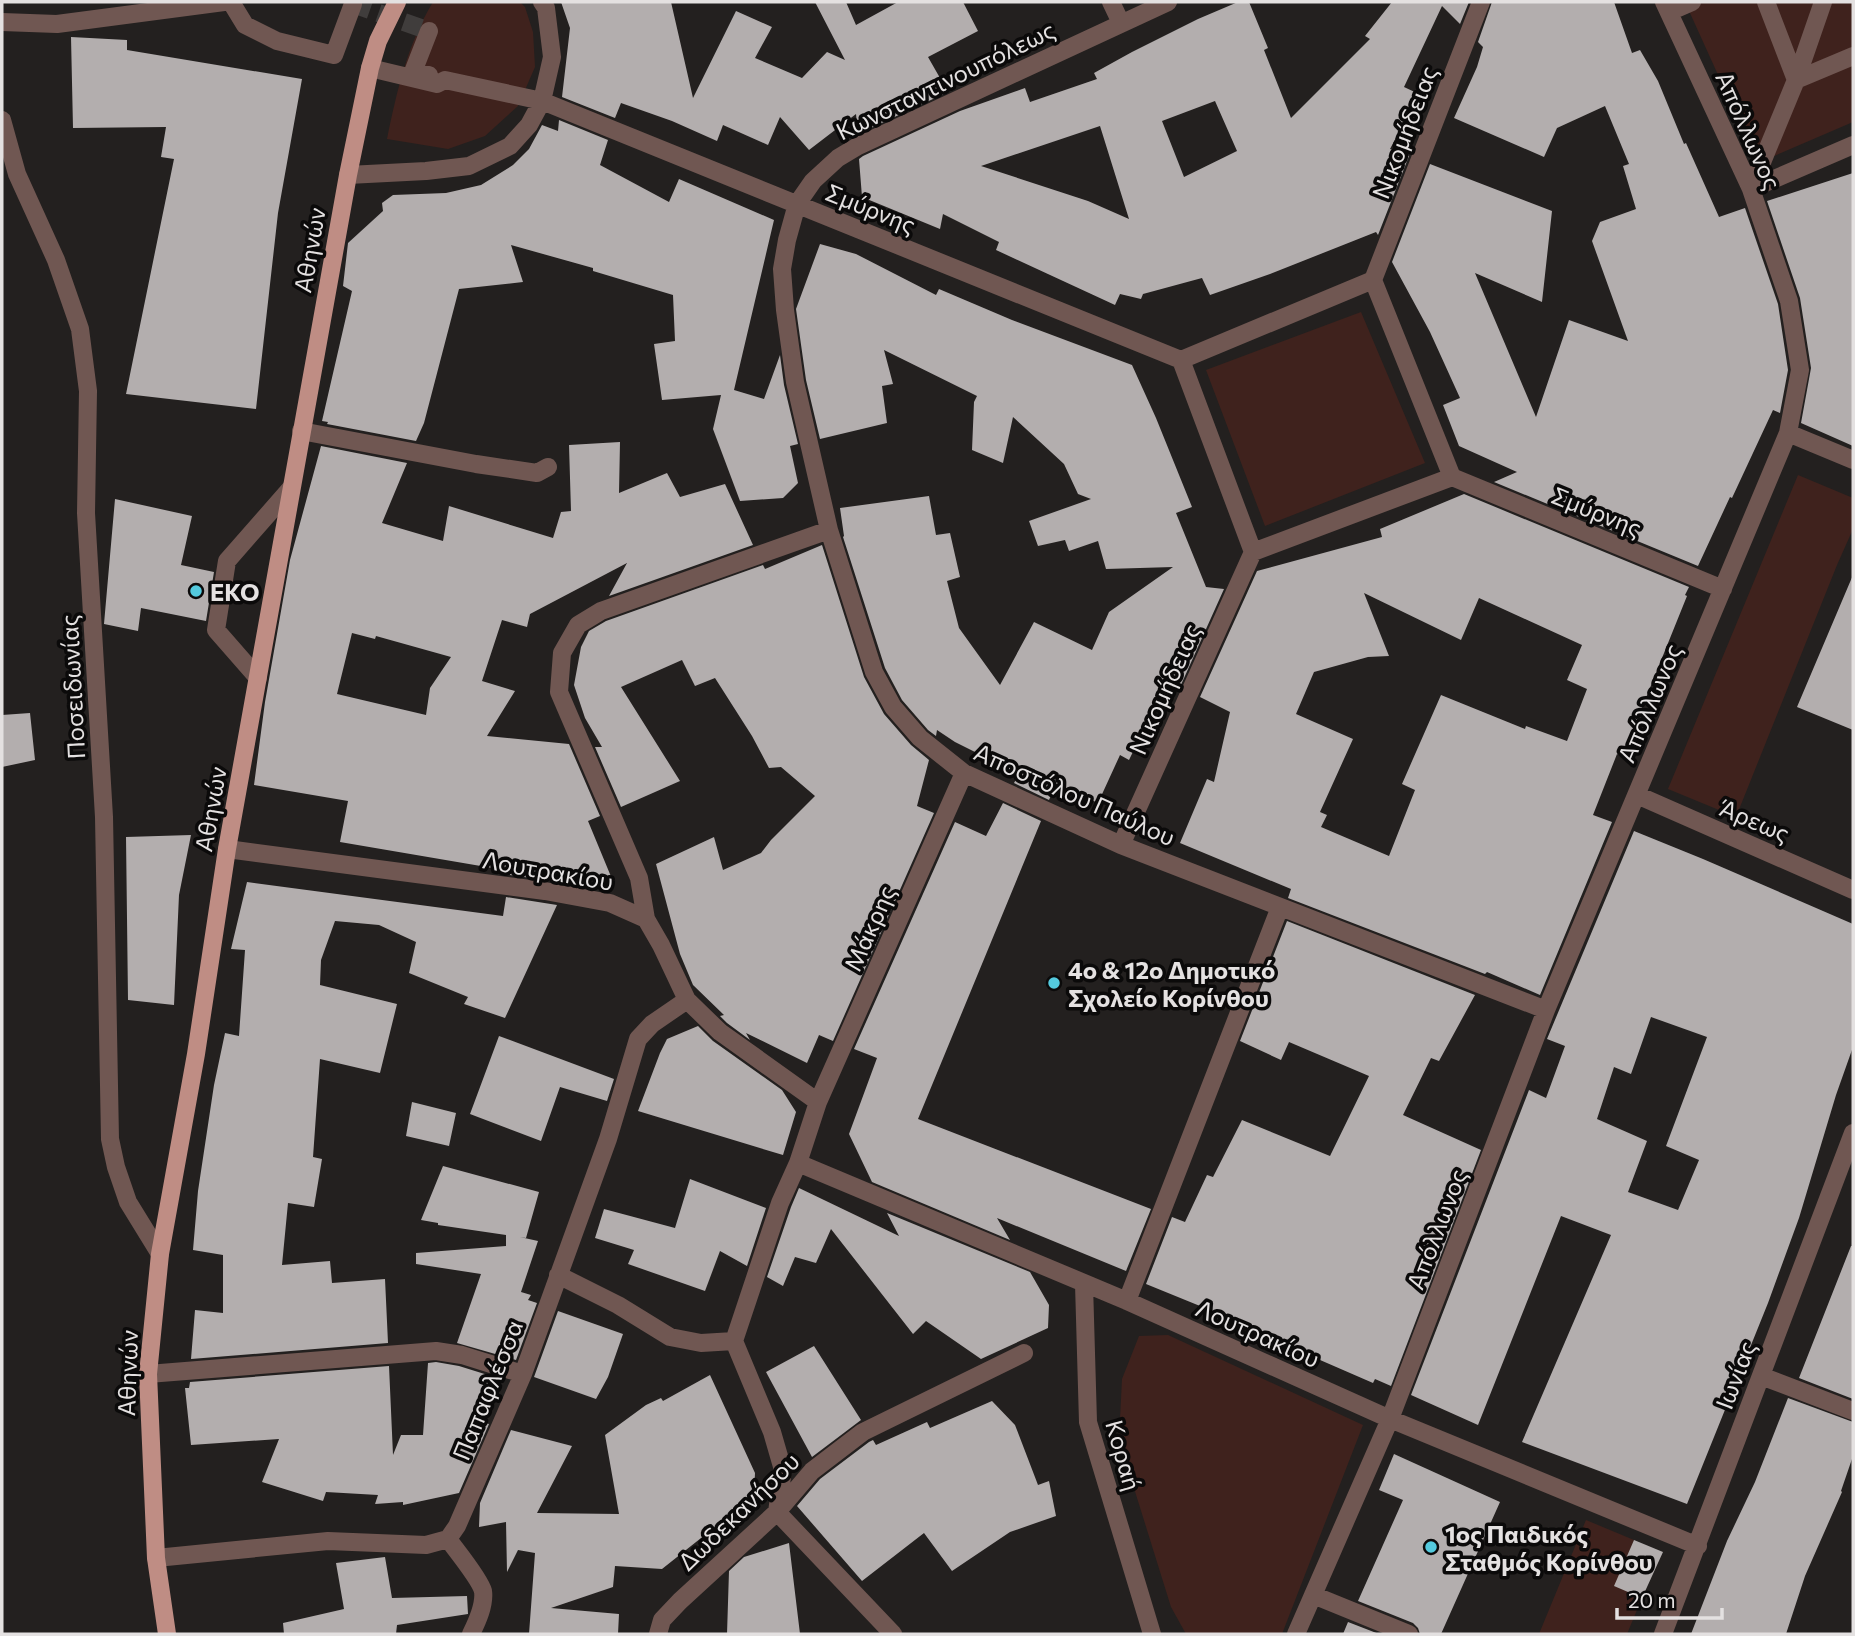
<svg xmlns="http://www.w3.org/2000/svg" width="1855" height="1636" viewBox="0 0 1855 1636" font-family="Commissioner,sans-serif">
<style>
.green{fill:#3f221d}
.building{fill:#b3aeae;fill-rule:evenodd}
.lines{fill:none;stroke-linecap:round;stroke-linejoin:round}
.minor-tunnel{stroke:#403d3c;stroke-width:18;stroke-dasharray:18 9;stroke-linecap:butt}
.minor{stroke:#705752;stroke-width:18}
.major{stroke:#bf8d84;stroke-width:18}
.poi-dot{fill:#54cade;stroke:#0b0a0a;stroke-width:2.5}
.labels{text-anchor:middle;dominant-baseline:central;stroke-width:7;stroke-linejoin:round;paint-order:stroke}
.street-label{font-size:24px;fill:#e4e1e1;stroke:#0b0a0a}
.poi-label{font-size:24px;font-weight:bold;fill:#e4e1e1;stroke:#0b0a0a;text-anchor:start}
</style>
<rect width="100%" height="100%" fill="#23201f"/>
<path class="green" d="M 433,2 L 520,2 L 525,7 L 533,32 L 535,67 L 518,106 L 485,136 L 448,149 L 387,139 C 397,91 407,45 433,2 Z
M 1685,2 L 1853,2 L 1853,122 L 1758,163 Z
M 1361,312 L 1425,463 L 1265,526 L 1206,370 Z
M 1798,475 L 1853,498 L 1853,529 L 1837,565 L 1736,817 L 1668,789 Z
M 1168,1335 L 1363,1425 L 1282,1634 L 1186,1634 L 1171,1607 L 1119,1440 L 1122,1379 L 1139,1336 Z
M 1586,1520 L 1634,1540 L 1615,1586 L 1642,1598 L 1627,1634 L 1539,1634 Z"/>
<path class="building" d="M 561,2 L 671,2 L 693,98 L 736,11 L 772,27 L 755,58 L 802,78 L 827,52 L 845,60 L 815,2 L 846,2 L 856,25 L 898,2 L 963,2 L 978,31 L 928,57 L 948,92 L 858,134 L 856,114 L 809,150 L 780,117 L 768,145 L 723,125 L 717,141 L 672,121 L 621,103 L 615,118 L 562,97 L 570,28 Z
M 1238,2 L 1249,2 L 1268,48 L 1264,50 L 1291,118 L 1370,39 L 1365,36 L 1392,2 L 1469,2 L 1460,24 L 1442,6 L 1404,87 L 1419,94 L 1390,149 L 1409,156 L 1378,235 L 1376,232 L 1270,274 L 1210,295 L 1202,278 L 1143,294 L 1141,299 L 1120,294 L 1115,305 L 996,250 L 999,242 L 943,214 L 940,229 L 862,197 L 859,159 L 863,156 L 960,111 L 1025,88 L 1030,102 L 1097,79 L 1094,73 L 1132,52 L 1198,19 ZM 1215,101 L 1237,151 L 1184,177 L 1162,121 ZM 1100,126 L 1129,219 L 1088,201 L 981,166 Z
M 1492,2 L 1614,2 L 1632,53 L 1640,50 L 1658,81 L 1684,144 L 1686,143 L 1719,217 L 1745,208 L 1778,304 L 1788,370 L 1780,413 L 1773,410 L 1732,498 L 1730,497 L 1698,566 L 1494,482 L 1517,472 L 1459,446 L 1443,405 L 1460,398 L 1430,332 L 1392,262 L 1430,164 L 1552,211 L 1542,302 L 1475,273 L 1536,417 L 1569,320 L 1628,341 L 1592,241 L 1600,222 L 1636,209 L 1623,166 L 1629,164 L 1605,106 L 1557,128 L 1544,157 L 1454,118 L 1477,67 L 1483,47 L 1478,42 Z
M 71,37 L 127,40 L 127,50 L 302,79 L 278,213 L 256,409 L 126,394 L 174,159 L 161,157 L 166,127 L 73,128 Z
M 559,120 L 608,140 L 600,165 L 669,202 L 679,179 L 774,220 L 734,390 L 764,399 L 780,355 L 784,385 L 798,444 L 790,446 L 798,483 L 783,498 L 740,501 L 713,429 L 721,395 L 662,400 L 654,344 L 675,341 L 673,295 L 593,271 L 593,268 L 511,245 L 523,282 L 459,289 L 424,423 L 416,441 L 327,424 L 328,422 L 322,421 L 352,291 L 343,286 L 348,243 L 383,211 L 382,203 L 393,195 L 446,193 L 481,185 L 513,165 L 529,149 L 542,125 L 558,131 Z
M 1853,173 L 1853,446 L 1801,423 L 1811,368 L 1800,298 L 1767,201 Z
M 820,244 L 856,254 L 936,295 L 939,289 L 1012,320 L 1132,365 L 1156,418 L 1192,507 L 1176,513 L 1206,587 L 1224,589 L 1180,687 L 1164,679 L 1143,731 L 1129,760 L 1120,755 L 1098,803 L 1056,784 L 1049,800 L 1014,783 L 1019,774 L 955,742 L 937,730 L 936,736 L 928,730 L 902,700 L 885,668 L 843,537 L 844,536 L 840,508 L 929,496 L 936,535 L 950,533 L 960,577 L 947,581 L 959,628 L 1000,685 L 1034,622 L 1092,650 L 1109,612 L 1173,567 L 1106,569 L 1098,541 L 1069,551 L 1065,540 L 1038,546 L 1029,521 L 1091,499 L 1078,494 L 1064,464 L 1013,417 L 1003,463 L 972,450 L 974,402 L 977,396 L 884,350 L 893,384 L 882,386 L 887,423 L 820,439 L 806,380 L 796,309 Z
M 620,442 L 619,493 L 667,473 L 680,497 L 725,484 L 753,545 L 609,596 L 627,563 L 530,614 L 527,627 L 502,620 L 482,681 L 515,691 L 487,736 L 569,744 L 600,816 L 588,821 L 612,879 L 571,875 L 567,883 L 510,875 L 510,871 L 340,842 L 348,801 L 254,785 L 265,702 L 290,560 L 321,446 L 407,463 L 382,523 L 443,541 L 449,506 L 553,538 L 561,512 L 571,511 L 569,445 ZM 352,633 L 375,639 L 376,636 L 451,657 L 430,688 L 426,715 L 337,694 Z
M 1464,494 L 1689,587 L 1685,595 L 1687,596 L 1637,720 L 1621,756 L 1617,754 L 1593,815 L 1612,822 L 1540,995 L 1487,972 L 1485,974 L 1288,898 L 1291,889 L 1180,843 L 1207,779 L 1214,782 L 1230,712 L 1200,697 L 1257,571 L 1382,537 L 1380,529 ZM 1364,593 L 1461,640 L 1479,598 L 1582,645 L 1567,680 L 1587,689 L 1567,741 L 1526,726 L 1525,729 L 1441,695 L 1402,784 L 1415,790 L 1389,856 L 1321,827 L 1327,815 L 1320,812 L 1353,739 L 1296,714 L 1314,672 L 1368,657 L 1389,656 Z
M 115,499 L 192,516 L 181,565 L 214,572 L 206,621 L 141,608 L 138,631 L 104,624 Z
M 822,545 L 864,677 L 884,714 L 911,745 L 929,760 L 917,806 L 934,813 L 833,1041 L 819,1035 L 807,1063 L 746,1033 L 750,1040 L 727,1023 L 720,1016 L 724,1015 L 693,985 L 680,954 L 656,864 L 714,837 L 723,870 L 761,853 L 771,840 L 815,796 L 781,767 L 769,768 L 752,736 L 715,678 L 695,686 L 682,660 L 621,687 L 680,781 L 621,807 L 595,747 L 602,747 L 585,718 L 574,685 L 581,647 L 589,631 L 606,621 L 763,565 L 765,569 Z
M 1853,575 L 1853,730 L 1797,707 Z
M 30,713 L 35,760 L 2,767 L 2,715 Z
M 1003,803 L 1041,821 L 918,1119 L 1151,1209 L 1126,1271 L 997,1218 L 1010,1240 L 872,1182 L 849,1134 L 877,1058 L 854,1049 L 955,822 L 986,836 Z
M 1634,831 L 1703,859 L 1853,924 L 1853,1047 L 1836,1095 L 1799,1218 L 1768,1303 L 1687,1504 L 1522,1442 L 1611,1235 L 1561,1216 L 1478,1425 L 1411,1395 L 1529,1090 L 1546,1098 L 1565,1046 L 1547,1039 ZM 1651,1017 L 1707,1037 L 1666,1146 L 1699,1160 L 1678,1210 L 1628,1192 L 1647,1141 L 1597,1119 L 1614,1067 L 1631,1074 Z
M 191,835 L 179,895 L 174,1005 L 128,1000 L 126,837 Z
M 247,882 L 503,916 L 506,897 L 557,905 L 505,1018 L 464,1004 L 468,997 L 409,973 L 416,942 L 379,925 L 335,921 L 321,960 L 320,985 L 397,1004 L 380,1073 L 320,1059 L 313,1157 L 322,1159 L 314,1207 L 288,1203 L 282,1265 L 330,1261 L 332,1283 L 385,1279 L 388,1343 L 191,1359 L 195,1310 L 223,1313 L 223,1255 L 193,1250 L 198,1191 L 214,1085 L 225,1033 L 239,1036 L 245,950 L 231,949 Z
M 1287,921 L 1475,995 L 1439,1061 L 1431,1058 L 1403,1115 L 1481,1150 L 1391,1386 L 1375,1379 L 1373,1383 L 1253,1331 L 1254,1328 L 1146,1284 L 1172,1217 L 1185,1222 L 1207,1175 L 1213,1177 L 1242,1120 L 1330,1156 L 1369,1076 L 1289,1042 L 1281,1060 L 1240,1041 Z
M 698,1026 L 713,1041 L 782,1090 L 796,1112 L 783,1155 L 638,1111 L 660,1053 L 667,1039 Z
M 499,1036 L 614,1079 L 607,1101 L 560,1087 L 541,1141 L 470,1114 Z
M 412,1102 L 456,1113 L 449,1146 L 406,1136 Z
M 443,1166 L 539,1192 L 526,1238 L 520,1237 L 538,1241 L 521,1292 L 531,1295 L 528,1300 L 537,1303 L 516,1360 L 457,1343 L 481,1274 L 416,1264 L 416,1253 L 506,1246 L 506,1235 L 438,1225 L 438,1223 L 421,1220 Z
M 690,1179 L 766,1208 L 747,1266 L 720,1251 L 705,1291 L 628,1264 L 634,1250 L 595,1238 L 604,1209 L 675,1228 Z
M 799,1188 L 899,1236 L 887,1213 L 1030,1272 L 1049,1305 L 1048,1328 L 981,1359 L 926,1321 L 913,1334 L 831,1229 L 816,1263 L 795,1257 L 783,1286 L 767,1277 L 791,1207 Z
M 1851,1246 L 1853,1246 L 1853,1399 L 1799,1378 Z
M 558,1311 L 623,1334 L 608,1377 L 596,1399 L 534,1377 Z
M 814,1346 L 861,1420 L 812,1457 L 766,1372 Z
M 436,1362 L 459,1366 L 491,1376 L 475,1420 L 489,1424 L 459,1493 L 403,1505 L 403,1502 L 375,1504 L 378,1495 L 326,1492 L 323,1501 L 262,1482 L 279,1439 L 191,1445 L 185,1388 L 189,1388 L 190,1382 L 389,1366 L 393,1455 L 401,1435 L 423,1435 L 428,1363 Z
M 710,1375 L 755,1473 L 754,1496 L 662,1569 L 615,1566 L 613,1587 L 551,1608 L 619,1614 L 618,1634 L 529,1634 L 535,1553 L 518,1550 L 507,1572 L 506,1522 L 479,1527 L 480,1503 L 511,1430 L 572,1446 L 537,1513 L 619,1514 L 605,1435 L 646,1405 L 661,1398 L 663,1401 Z
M 1788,1398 L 1853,1422 L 1853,1456 L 1841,1491 L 1842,1492 L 1805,1576 L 1786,1634 L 1691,1634 L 1727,1541 L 1755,1482 Z
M 992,1401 L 1015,1425 L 1038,1485 L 1049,1481 L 1056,1516 L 1010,1532 L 952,1571 L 924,1533 L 862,1581 L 797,1506 L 820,1479 L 869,1442 L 873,1440 L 876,1445 L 927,1422 L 930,1428 Z
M 1394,1454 L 1500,1502 L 1441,1634 L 1420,1634 L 1418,1628 L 1413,1623 L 1358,1601 L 1403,1500 L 1379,1490 Z
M 1634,1540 L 1663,1552 L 1642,1598 L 1614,1586 Z
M 789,1543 L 800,1634 L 727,1634 L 729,1571 L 744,1557 Z
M 385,1557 L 392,1598 L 467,1596 L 468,1614 L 397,1625 L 396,1634 L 284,1634 L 283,1623 L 344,1609 L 336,1563 Z
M 1348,1622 L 1379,1634 L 1343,1634 Z"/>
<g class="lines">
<path class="minor-tunnel" d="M 353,4 L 429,31"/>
<path class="minor" d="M 231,2 L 245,25 L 277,41 L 334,55 L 353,4
M 1111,2 L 1121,23
M 1168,2 L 858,146 L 838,158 L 813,181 L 797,204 L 787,240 L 782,269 L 785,310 L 795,382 L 829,530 L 874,672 L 893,707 L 920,738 L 964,773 L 1121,845 L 1546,1010
M 1766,2 L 1796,80 L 1853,56
M 1669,12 L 1692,2
M 2,22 L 57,24 L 224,2
M 370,68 L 437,84 L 445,80 L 542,101 L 1181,360
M 429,75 L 413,72 L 429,31
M 2,120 L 17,174 L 56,260 L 80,329 L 88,391 L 86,513 L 104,817 L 110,1139 L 116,1167 L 128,1202 L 160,1254
M 348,175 L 426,171 L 469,166 L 510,146 L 529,125 L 542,101 L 552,57 L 546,8 L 542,2
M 1751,189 L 1796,80 L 1823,2
M 1751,189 L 1853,145
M 1373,280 L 1481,2
M 1181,360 L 1373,280 L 1452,477
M 1181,360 L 1253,552 L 1452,477
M 301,431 L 476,464 L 537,473 L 548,467
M 1788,433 L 1853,460
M 1452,477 L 1723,589
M 258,678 L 216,630 L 227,561 L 291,488
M 1637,795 L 1853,890
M 1121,845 L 1253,552
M 227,849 L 545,891 L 610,903 L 646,919 L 661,945 L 687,1000 L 720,1032 L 818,1102
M 646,919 L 639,878 L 559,692 L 562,653 L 578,625 L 601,611 L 829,530
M 798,1163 L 1127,1301 L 1390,1419 L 1698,1546
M 558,1275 L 618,1305 L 670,1337 L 701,1343 L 734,1341
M 1084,1284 L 1088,1422 L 1152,1634
M 1127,1301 L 1280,907
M 148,1374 L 436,1351 L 462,1355 L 523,1374
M 1761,1376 L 1853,1411
M 448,1539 C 456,1550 480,1579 483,1591 C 485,1605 477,1622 471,1634
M 156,1558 L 328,1541 L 426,1545 L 448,1539 L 457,1526 L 523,1374 L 608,1139 L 638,1039 L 652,1024 L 687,1000
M 1313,1595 L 1409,1634
M 658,1634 L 662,1620 L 680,1601 L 777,1512 L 812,1471 L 863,1432 L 1024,1353
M 893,1634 L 777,1512 L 783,1470 L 772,1432 L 734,1341 L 780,1203 L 798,1163 L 818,1102 L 964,773
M 1296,1634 L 1390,1419 L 1546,1010 L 1788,433 L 1800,370 L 1789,301 L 1751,189 L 1664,2
M 1663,1634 L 1853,1133"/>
<path class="major" d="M 167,1634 L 156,1558 L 148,1374 L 160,1254 L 196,1054 L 227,849 L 348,175 L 370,68 L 378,41 L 397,2"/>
</g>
<g class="poi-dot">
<circle cx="196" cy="591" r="7"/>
<circle cx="1054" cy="983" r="7"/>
<circle cx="1431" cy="1547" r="7"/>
</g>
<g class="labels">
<g class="street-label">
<text transform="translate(945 80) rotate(-26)">Κωνσταντινουπόλεως</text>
<text transform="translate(1749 130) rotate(66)">Απόλλωνος</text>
<text transform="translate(1404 132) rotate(-69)">Νικομήδειας</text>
<text transform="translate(871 208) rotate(22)">Σμύρνης</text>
<text transform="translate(309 250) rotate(-80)">Αθηνών</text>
<text transform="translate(1597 511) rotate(22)">Σμύρνης</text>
<text transform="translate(72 687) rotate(-93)">Ποσειδωνίας</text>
<text transform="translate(1164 689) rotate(-66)">Νικομήδειας</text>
<text transform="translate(1649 703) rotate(-67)">Απόλλωνος</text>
<text transform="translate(1075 794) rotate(24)">Αποστόλου Παύλου</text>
<text transform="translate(210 809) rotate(-80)">Αθηνών</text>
<text transform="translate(1755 820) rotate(23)">Άρεως</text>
<text transform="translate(548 870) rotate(10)">Λουτρακίου</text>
<text transform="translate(869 928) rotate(-66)">Μάκρης</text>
<text transform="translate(1436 1229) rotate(-69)">Απόλλωνος</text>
<text transform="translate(1258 1333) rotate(24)">Λουτρακίου</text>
<text transform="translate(127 1373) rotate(-88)">Αθηνών</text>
<text transform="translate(1735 1375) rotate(-69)">Ιωνίας</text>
<text transform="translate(487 1390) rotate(-68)">Παπαφλέσσα</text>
<text transform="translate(1124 1455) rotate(74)">Κοραή</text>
<text transform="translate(738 1511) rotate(-44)">Δωδεκανήσου</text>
</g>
<g class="poi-label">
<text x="210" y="591">EKO</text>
<text x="1068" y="969">4ο &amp; 12ο Δημοτικό<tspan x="1068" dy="28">Σχολείο Κορίνθου</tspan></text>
<text x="1445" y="1533">1ος Παιδικός<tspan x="1445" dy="28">Σταθμός Κορίνθου</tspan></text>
</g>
</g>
<rect width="1855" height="1636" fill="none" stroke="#e4e1e1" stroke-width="7"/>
<path d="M1617 1608v10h105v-10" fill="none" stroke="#e4e1e1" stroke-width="3.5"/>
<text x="1628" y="1608" font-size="21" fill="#e4e1e1" stroke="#0b0a0a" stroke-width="5" paint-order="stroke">20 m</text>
</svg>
